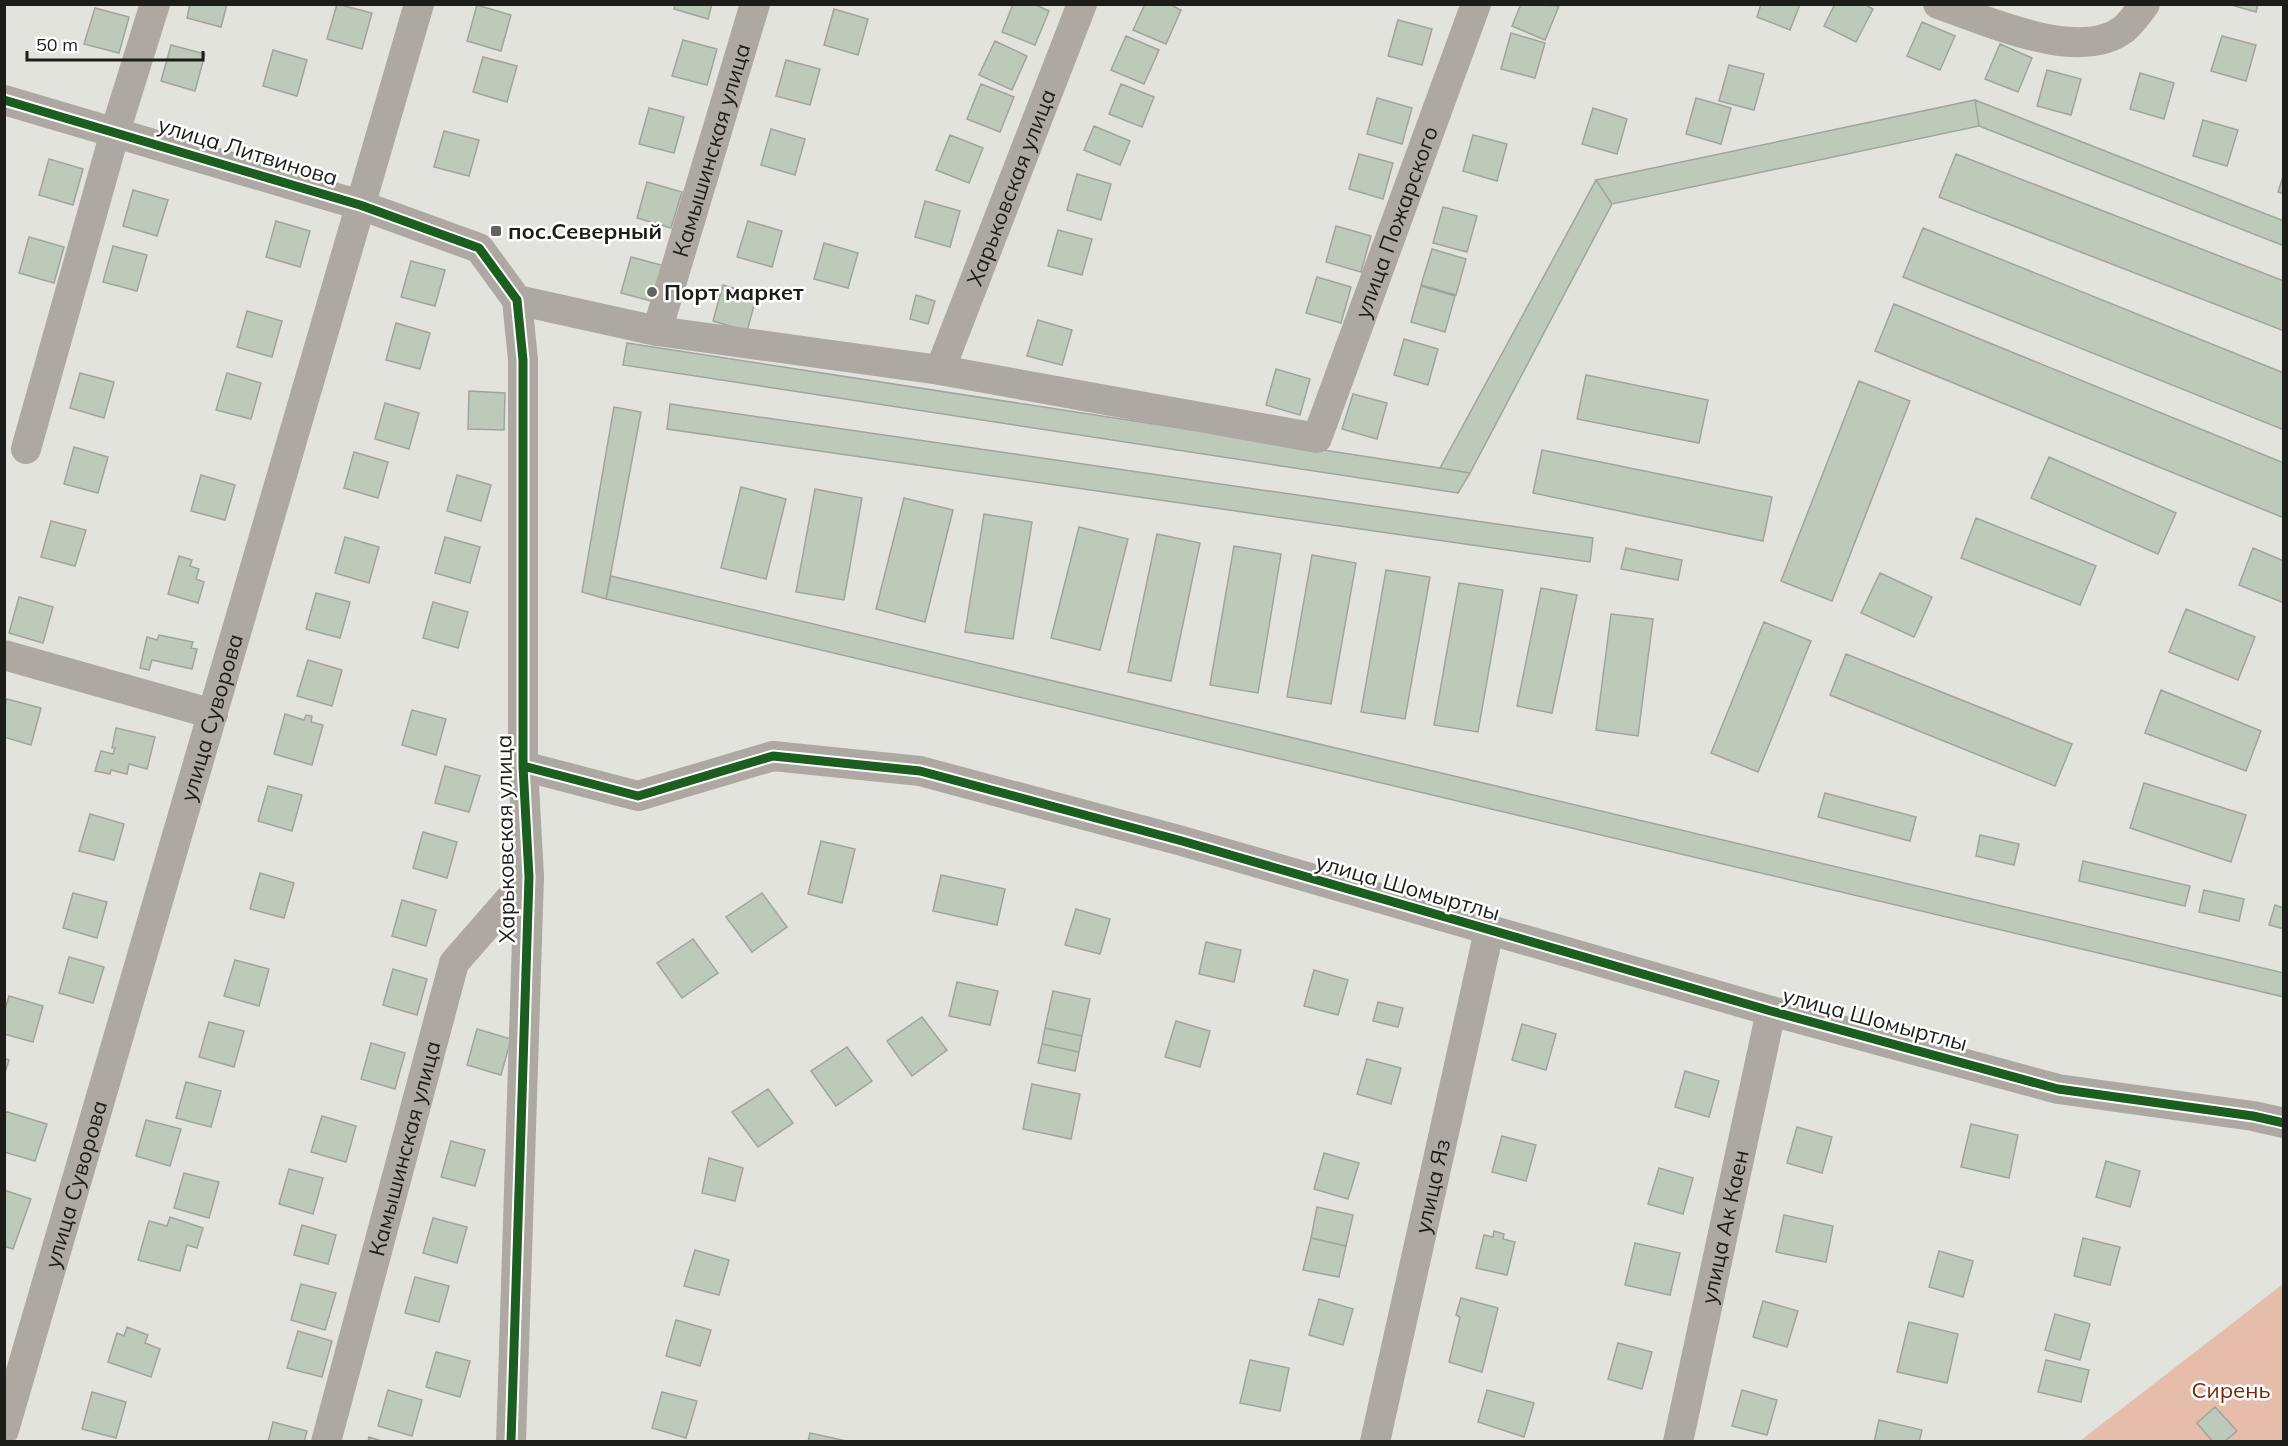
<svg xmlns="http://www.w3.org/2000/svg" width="2288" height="1446" viewBox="0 0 2288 1446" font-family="Mulish,sans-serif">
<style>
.green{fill:#e6bcab}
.building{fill:#bdcaba;stroke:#a1a39e;stroke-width:1.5}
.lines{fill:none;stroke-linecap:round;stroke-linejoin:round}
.minor{stroke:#ada8a1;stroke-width:30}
.cycleway-casing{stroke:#fff;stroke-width:13}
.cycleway{stroke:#1b5e20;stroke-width:9}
.poi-dot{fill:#62625e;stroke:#fff;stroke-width:2}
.labels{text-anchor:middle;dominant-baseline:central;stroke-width:5;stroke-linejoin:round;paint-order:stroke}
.street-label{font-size:22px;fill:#1c1c19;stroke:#fff}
.poi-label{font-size:22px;font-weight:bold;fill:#1c1c19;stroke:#fff;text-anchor:start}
.park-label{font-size:22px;fill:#742909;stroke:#fff}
</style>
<rect width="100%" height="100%" fill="#e3e3dd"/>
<path class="green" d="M 2283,1284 L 2283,1441 L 2080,1441 Z"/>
<path class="building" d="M 190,4 L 227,4 L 221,27 L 187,18 Z
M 337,4 L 372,13 L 362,49 L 327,39 Z
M 675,4 L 712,4 L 708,19 L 674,9 Z
M 1013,4 L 1034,4 L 1049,11 L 1035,45 L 1002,32 Z
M 1145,4 L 1169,4 L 1181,10 L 1166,44 L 1133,30 Z
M 1521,4 L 1559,6 L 1545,40 L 1512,26 Z
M 1761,4 L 1800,4 L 1790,30 L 1757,17 Z
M 1835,4 L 1864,4 L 1873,9 L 1856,42 L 1824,26 Z
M 2228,4 L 2258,4 L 2256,12 Z
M 477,5 L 511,15 L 501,51 L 467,41 Z
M 95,8 L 129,17 L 119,53 L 84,44 Z
M 834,9 L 868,19 L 858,55 L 824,45 Z
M 1398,20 L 1432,29 L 1422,65 L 1388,56 Z
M 1922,22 L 1955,36 L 1940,70 L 1907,56 Z
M 1511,33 L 1545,43 L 1535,78 L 1501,69 Z
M 1126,36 L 1159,50 L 1144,84 L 1111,70 Z
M 2222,36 L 2256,45 L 2246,81 L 2211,71 Z
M 683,40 L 717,49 L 707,85 L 672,76 Z
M 995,41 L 1027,56 L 1012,90 L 979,75 Z
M 2000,44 L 2032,58 L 2018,92 L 1985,79 Z
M 171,45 L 205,54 L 195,91 L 161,81 Z
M 273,50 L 307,60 L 297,96 L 263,86 Z
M 483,57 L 517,66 L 507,102 L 473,92 Z
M 786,60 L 820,69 L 810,105 L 776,96 Z
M 1729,65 L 1764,74 L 1754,110 L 1719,101 Z
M 2047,70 L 2081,79 L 2071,115 L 2037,106 Z
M 2140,73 L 2174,83 L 2164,119 L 2130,109 Z
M 981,84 L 1014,97 L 1000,132 L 967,119 Z
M 1121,84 L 1154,97 L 1142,127 L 1109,114 Z
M 1377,98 L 1412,108 L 1402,144 L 1367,134 Z
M 1696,98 L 1731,108 L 1721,144 L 1686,134 Z
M 1975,100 L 2284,221 L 2284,246 L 1979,126 Z
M 1975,100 L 1979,126 L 1612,204 L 1596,180 Z
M 649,108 L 684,117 L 674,153 L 639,144 Z
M 1593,108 L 1627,119 L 1617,154 L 1582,144 Z
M 2203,120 L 2238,130 L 2227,166 L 2193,156 Z
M 1094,126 L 1130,141 L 1120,165 L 1084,150 Z
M 771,129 L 805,139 L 795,175 L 761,165 Z
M 444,131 L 479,140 L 469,176 L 434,167 Z
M 950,135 L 983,148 L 969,183 L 936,170 Z
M 1473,135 L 1507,144 L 1497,181 L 1463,171 Z
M 1359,154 L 1393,163 L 1383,199 L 1349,189 Z
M 1956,154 L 2284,281 L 2284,331 L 1939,197 Z
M 49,159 L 83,169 L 73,205 L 39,195 Z
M 2284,173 L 2284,194 L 2278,192 Z
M 1077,174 L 1111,184 L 1101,220 L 1067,210 Z
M 1596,180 L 1612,204 L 1470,473 L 1440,468 Z
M 647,182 L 682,192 L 671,228 L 637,218 Z
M 133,190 L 168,200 L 157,236 L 123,226 Z
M 925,201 L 960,211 L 950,247 L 915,237 Z
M 1443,207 L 1477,216 L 1467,252 L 1433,243 Z
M 276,221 L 310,231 L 300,267 L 266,257 Z
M 748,221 L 782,231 L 772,267 L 737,257 Z
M 1336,226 L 1371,236 L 1361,272 L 1326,262 Z
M 1923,228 L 2284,373 L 2284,430 L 1903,277 Z
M 1058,230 L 1092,239 L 1082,275 L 1048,266 Z
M 29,237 L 64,247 L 54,283 L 19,273 Z
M 824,243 L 858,253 L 848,288 L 814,279 Z
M 113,246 L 147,255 L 137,291 L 103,282 Z
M 1432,249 L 1466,259 L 1456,295 L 1421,285 Z
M 631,257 L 665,266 L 655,302 L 621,293 Z
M 411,261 L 445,270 L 435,306 L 401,297 Z
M 1317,277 L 1351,287 L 1341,323 L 1306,313 Z
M 723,285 L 757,295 L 747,331 L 713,321 Z
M 1421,286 L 1455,296 L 1445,332 L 1411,322 Z
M 916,295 L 935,301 L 928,324 L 910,319 Z
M 1894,304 L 2284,463 L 2284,518 L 1875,351 Z
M 247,311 L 282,321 L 272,357 L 237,347 Z
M 1038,320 L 1072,330 L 1062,365 L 1027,356 Z
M 396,323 L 430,333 L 420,369 L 386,360 Z
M 1404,339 L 1438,349 L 1428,385 L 1394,375 Z
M 627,343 L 1440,468 L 1470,473 L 1458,493 L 623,365 Z
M 1276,369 L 1310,379 L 1300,415 L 1266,405 Z
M 80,373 L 114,382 L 104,418 L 70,408 Z
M 227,373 L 261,383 L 251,419 L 216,410 Z
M 1586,375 L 1708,400 L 1699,443 L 1577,419 Z
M 1859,381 L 1910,401 L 1832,601 L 1781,581 Z
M 469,391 L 505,393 L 504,430 L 468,429 Z
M 1353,394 L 1387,403 L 1377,439 L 1342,429 Z
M 385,403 L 419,413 L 409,449 L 375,439 Z
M 670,404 L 1593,538 L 1590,562 L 667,429 Z
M 614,407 L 641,412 L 606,599 L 582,592 Z
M 74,447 L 108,457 L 98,493 L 64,484 Z
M 1542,450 L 1772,497 L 1763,541 L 1533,493 Z
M 354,452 L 388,462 L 378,498 L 344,488 Z
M 2049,457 L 2176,513 L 2158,554 L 2031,498 Z
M 201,475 L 235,485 L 225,520 L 191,511 Z
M 457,475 L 491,485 L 481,521 L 447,511 Z
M 741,487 L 786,499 L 766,579 L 721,568 Z
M 815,489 L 862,498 L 844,600 L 796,592 Z
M 904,498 L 953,510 L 925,622 L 876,609 Z
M 984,514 L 1032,522 L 1013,639 L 965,632 Z
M 1976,518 L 2096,566 L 2080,605 L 1961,558 Z
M 51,521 L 86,530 L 75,566 L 41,557 Z
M 1079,527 L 1128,539 L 1100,650 L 1051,638 Z
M 1157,534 L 1200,543 L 1171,681 L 1128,672 Z
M 345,537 L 379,547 L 369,583 L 335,573 Z
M 445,537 L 480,547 L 470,583 L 435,573 Z
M 1234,546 L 1281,554 L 1258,693 L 1210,685 Z
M 1626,548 L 1682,560 L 1678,580 L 1621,569 Z
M 2253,548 L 2284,561 L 2284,603 L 2239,585 Z
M 1312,555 L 1356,563 L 1331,704 L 1287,697 Z
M 179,556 L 192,560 L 190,566 L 199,569 L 196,579 L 204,582 L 198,603 L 168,594 Z
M 1386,570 L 1430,577 L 1405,719 L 1361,712 Z
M 1880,573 L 1932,597 L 1914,637 L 1861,613 Z
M 611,576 L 2284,973 L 2284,997 L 606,599 Z
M 1459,583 L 1503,590 L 1478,732 L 1434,725 Z
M 1541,588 L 1577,595 L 1552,713 L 1517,706 Z
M 316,593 L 350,602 L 340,638 L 306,629 Z
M 19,597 L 53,607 L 43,643 L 9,633 Z
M 433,602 L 468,612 L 458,648 L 423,638 Z
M 2186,609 L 2255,637 L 2238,680 L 2169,652 Z
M 1611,614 L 1653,619 L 1638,736 L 1596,730 Z
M 1764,622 L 1811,641 L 1758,772 L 1711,753 Z
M 159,635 L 193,642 L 191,648 L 197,649 L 192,669 L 152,660 L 149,670 L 140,668 L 147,637 L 157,640 Z
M 1846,654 L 2072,744 L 2055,786 L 1830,695 Z
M 308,660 L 342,670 L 332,706 L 297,696 Z
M 2161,690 L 2261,731 L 2246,771 L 2145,733 Z
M 7,699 L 41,708 L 31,745 L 4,737 L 4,707 Z
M 412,710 L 446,719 L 436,755 L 402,745 Z
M 285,714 L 304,720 L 306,715 L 312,716 L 311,722 L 323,725 L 312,765 L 274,754 Z
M 116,728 L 155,737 L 147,769 L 129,764 L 127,774 L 111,770 L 110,774 L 95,771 L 101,751 L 113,754 L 115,748 L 112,748 Z
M 445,766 L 480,776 L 469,812 L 435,803 Z
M 2144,783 L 2246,815 L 2231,862 L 2130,828 Z
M 268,786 L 302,795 L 292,831 L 258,821 Z
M 1825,793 L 1916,817 L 1910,841 L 1818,817 Z
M 90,814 L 124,824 L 114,860 L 79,851 Z
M 423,832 L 457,842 L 447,878 L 413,868 Z
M 1980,835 L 2019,844 L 2014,865 L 1976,856 Z
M 821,841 L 855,849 L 842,903 L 808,894 Z
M 2083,861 L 2190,886 L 2185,906 L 2079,881 Z
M 260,873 L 294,883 L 284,918 L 250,909 Z
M 941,875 L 1005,889 L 997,925 L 933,911 Z
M 2204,890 L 2244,899 L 2239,921 L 2199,912 Z
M 73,893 L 107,902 L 97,938 L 63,928 Z
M 762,893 L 787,927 L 752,952 L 726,917 Z
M 402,900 L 436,910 L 426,946 L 392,936 Z
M 2275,905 L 2284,908 L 2284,929 L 2269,925 Z
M 1076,909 L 1110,919 L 1100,954 L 1065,945 Z
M 693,939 L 718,973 L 682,998 L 657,963 Z
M 1206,942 L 1241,950 L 1234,982 L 1199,974 Z
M 69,957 L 104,967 L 93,1003 L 59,993 Z
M 235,960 L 269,969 L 259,1006 L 224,996 Z
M 393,969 L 427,979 L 417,1015 L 383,1005 Z
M 1314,970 L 1348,980 L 1338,1015 L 1304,1006 Z
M 957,982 L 998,991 L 990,1025 L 949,1016 Z
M 1053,991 L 1090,999 L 1082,1036 L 1045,1028 Z
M 9,996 L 43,1006 L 33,1042 L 4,1034 L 4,1013 Z
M 1378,1002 L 1403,1008 L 1398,1027 L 1373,1021 Z
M 922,1017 L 947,1050 L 912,1076 L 887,1041 Z
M 1176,1021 L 1210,1031 L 1200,1067 L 1165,1057 Z
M 209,1022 L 244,1031 L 234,1067 L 199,1057 Z
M 1522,1024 L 1556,1034 L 1546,1070 L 1512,1060 Z
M 1045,1028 L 1082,1036 L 1079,1052 L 1042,1044 Z
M 477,1029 L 511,1039 L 501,1075 L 467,1065 Z
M 371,1043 L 405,1053 L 395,1089 L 361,1079 Z
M 1042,1044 L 1079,1052 L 1075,1071 L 1038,1063 Z
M 847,1047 L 872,1081 L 836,1106 L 811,1071 Z
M 4,1058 L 9,1060 L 4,1076 Z
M 1367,1059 L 1401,1068 L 1391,1104 L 1357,1094 Z
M 1685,1071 L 1719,1081 L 1709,1117 L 1675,1107 Z
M 186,1082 L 221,1091 L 211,1127 L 176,1118 Z
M 1032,1084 L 1080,1094 L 1071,1139 L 1023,1129 Z
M 768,1089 L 793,1123 L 758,1147 L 732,1112 Z
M 4,1111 L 47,1124 L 35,1161 L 4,1152 Z
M 322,1116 L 356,1126 L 346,1162 L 311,1152 Z
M 146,1120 L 181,1129 L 170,1166 L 136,1156 Z
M 1971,1124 L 2018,1135 L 2009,1178 L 1961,1167 Z
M 1797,1127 L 1832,1137 L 1822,1173 L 1787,1163 Z
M 1502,1136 L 1536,1145 L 1526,1181 L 1492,1172 Z
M 451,1141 L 485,1150 L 475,1186 L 441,1177 Z
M 1324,1153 L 1359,1163 L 1348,1199 L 1314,1189 Z
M 709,1158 L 743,1168 L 735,1201 L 702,1193 Z
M 2106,1161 L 2140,1171 L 2130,1207 L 2096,1197 Z
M 1659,1168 L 1693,1178 L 1683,1214 L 1648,1204 Z
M 289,1169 L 323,1178 L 313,1214 L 279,1204 Z
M 184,1173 L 219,1182 L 209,1218 L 174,1208 Z
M 4,1190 L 31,1199 L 13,1249 L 4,1246 Z
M 1317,1207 L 1353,1215 L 1346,1246 L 1311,1238 Z
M 1784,1215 L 1833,1226 L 1826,1262 L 1776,1252 Z
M 170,1217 L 203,1228 L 197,1248 L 187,1245 L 180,1271 L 138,1260 L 149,1221 L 167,1226 Z
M 433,1218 L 467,1227 L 457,1263 L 423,1253 Z
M 302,1225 L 336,1235 L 328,1264 L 294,1255 Z
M 1494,1231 L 1504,1234 L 1503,1239 L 1515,1242 L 1507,1275 L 1476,1268 L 1484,1235 L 1493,1237 Z
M 1311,1238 L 1346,1246 L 1339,1277 L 1303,1270 Z
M 2083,1238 L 2120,1247 L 2110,1285 L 2074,1276 Z
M 1635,1243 L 1680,1253 L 1670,1295 L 1625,1285 Z
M 695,1250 L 729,1260 L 719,1295 L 684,1286 Z
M 1939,1251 L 1973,1261 L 1963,1297 L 1929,1287 Z
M 415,1277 L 449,1286 L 439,1322 L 405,1313 Z
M 301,1284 L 336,1293 L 325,1330 L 291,1320 Z
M 1461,1298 L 1498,1308 L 1482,1372 L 1449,1362 L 1460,1317 L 1456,1315 Z
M 1319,1299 L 1353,1309 L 1343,1345 L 1309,1335 Z
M 1763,1301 L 1798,1311 L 1787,1347 L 1753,1337 Z
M 2055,1314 L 2090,1324 L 2080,1360 L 2045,1350 Z
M 676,1320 L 711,1330 L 700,1366 L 666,1356 Z
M 1909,1322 L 1958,1334 L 1947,1383 L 1897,1372 Z
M 127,1327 L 148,1335 L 145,1343 L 160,1349 L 151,1377 L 108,1362 L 117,1333 L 124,1336 Z
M 298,1331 L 332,1341 L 322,1377 L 287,1368 Z
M 1618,1343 L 1652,1352 L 1642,1389 L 1608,1379 Z
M 436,1352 L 470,1361 L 460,1397 L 426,1387 Z
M 1250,1360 L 1289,1368 L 1280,1411 L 1240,1403 Z
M 2046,1360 L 2089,1370 L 2081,1402 L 2038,1392 Z
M 388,1390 L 422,1400 L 412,1436 L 378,1426 Z
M 1487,1390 L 1534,1403 L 1524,1437 L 1478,1422 Z
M 1742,1390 L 1777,1400 L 1767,1435 L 1732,1426 Z
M 92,1392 L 126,1402 L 116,1438 L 82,1429 Z
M 662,1392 L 697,1401 L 686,1438 L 652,1428 Z
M 2215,1407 L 2237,1431 L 2224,1442 L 2213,1442 L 2197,1423 Z
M 1879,1420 L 1922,1430 L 1919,1442 L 1874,1442 Z
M 273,1422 L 307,1431 L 304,1442 L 268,1442 Z
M 810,1433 L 847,1441 L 847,1442 L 808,1442 Z
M 369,1437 L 385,1442 L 368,1442 Z"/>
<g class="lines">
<g class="minor">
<path d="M 1938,4 C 1986,20 2079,64 2124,29 C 2132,22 2139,12 2145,4"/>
<path d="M 4,100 L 360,205 L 479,248 L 517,300 L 523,360 L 523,766 L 529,877 L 511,1442"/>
<path id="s1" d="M 517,300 L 657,331 L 940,370 L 1317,438 L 1476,4"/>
<path id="s2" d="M 657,331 L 755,4"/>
<path id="s3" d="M 940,370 L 1082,4"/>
<path d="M 26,449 L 115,132 L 155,4"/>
<path d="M 4,655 L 213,714"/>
<path d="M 523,766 L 638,796 L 773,756 L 920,771 L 1182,841 L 1771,1011 L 2058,1089 L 2253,1116 L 2284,1123"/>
<path id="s4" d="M 4,1430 L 419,4"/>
<path id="s5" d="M 326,1442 L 454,963 L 529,877"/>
<path id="s6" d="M 1375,1442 L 1489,931"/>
<path id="s7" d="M 1678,1442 L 1771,1011"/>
</g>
<defs>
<path id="cycleway" d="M 4,100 L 360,205 L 479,248 L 517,300 L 523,360 L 523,766 L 529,877 L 511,1442
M 523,766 L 638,796 L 773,756 L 920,771 L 1182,841 L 1771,1011 L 2058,1089 L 2253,1116 L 2284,1123"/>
</defs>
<use href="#cycleway" class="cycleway-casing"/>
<use href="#cycleway" class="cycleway"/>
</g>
<g class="poi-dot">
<rect x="490" y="225" width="12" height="12" rx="3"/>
<circle cx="652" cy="292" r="6"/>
</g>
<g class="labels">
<g class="street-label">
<text stroke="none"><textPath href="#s2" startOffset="189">Камышинская улица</textPath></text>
<text transform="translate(248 151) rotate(17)">улица Литвинова</text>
<text stroke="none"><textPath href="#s3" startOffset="196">Харьковская улица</textPath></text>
<text stroke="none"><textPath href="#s1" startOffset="1042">улица Пожарского</textPath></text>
<text stroke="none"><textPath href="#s4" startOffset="742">улица Суворова</textPath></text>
<text transform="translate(505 839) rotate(-91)">Харьковская улица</text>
<text transform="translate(1408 887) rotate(16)">улица Шомыртлы</text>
<text transform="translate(1875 1019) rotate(15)">улица Шомыртлы</text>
<text stroke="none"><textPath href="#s5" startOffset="304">Камышинская улица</textPath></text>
<text stroke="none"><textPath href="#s4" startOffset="256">улица Суворова</textPath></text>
<text stroke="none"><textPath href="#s6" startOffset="262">улица Яз</textPath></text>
<text stroke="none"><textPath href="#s7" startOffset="220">улица Ак Каен</textPath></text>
</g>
<g class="poi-label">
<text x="508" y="231">пос.Северный</text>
<text x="664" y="292">Порт маркет</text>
</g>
<g class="park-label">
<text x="2231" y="1390">Сирень</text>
</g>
</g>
<rect width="2288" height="1446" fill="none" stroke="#1c1c19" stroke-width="12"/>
<path d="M27 51v9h176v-9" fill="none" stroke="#1c1c19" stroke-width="3"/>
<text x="36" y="51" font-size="18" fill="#1c1c19" stroke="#ffffff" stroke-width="4.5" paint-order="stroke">50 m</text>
</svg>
